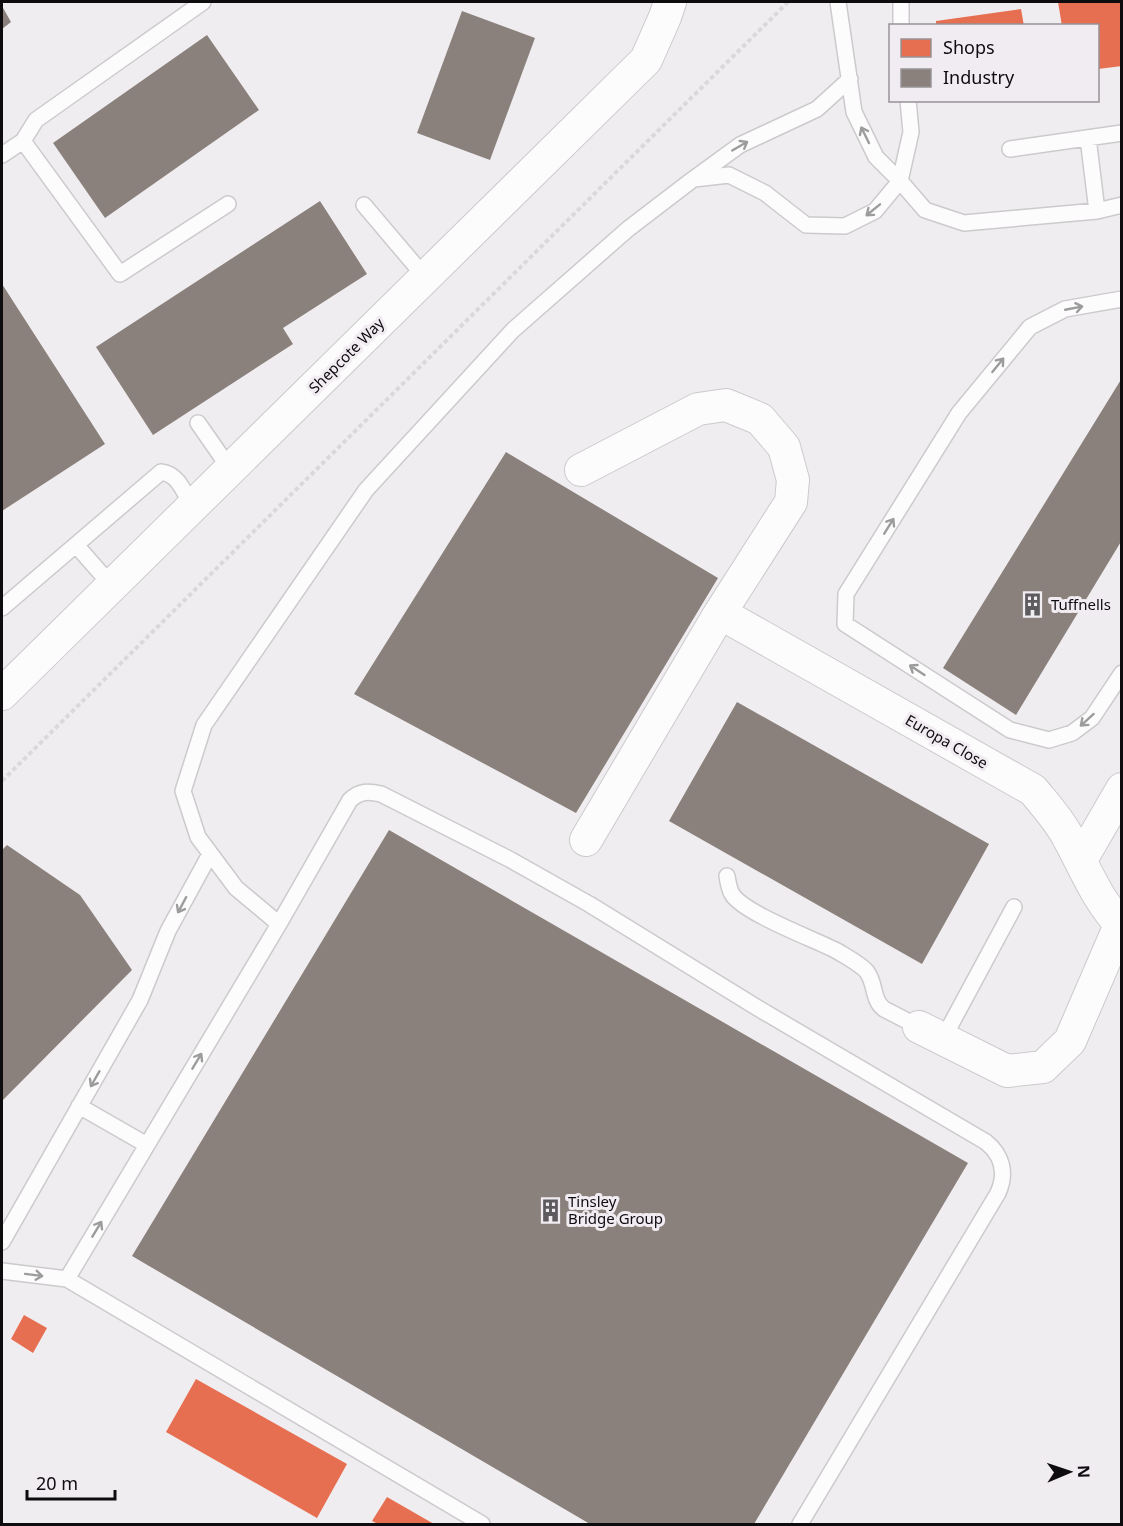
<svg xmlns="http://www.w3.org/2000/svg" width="1123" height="1526" viewBox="0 0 1123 1526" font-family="'Noto Sans',sans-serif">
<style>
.shops{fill:#e76f51}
.industry{fill:#8a817c}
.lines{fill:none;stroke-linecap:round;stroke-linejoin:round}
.lane-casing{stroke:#cccacc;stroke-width:18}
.street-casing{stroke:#cccacc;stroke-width:34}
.path{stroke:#dad9da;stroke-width:4;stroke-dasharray:4.5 3;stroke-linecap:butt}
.lane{stroke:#fdfcfd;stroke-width:15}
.street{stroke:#fdfcfd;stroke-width:32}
.oneway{stroke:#9d9c9d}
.labels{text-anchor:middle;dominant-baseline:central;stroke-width:6;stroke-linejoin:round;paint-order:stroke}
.street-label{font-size:15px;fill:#0e0c0e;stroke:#f1ecf1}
.poi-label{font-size:15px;fill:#0e0c0e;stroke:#f1ecf1;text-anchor:start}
</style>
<rect width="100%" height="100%" fill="#f0edf0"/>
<path class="shops" d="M 1058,2 L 1122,2 L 1122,66 L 1098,69 L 1098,26 L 1062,26 Z
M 1021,9 L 1024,26 L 936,26 L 936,21 Z
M 24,1315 L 47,1328 L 33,1353 L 11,1339 Z
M 196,1379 L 347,1464 L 317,1518 L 166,1432 Z
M 387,1497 L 434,1524 L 378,1524 L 372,1521 Z"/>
<path class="industry" d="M 2,6 L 11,22 L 2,29 Z
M 462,11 L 535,38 L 490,160 L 417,133 Z
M 207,35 L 259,110 L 105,218 L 53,143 Z
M 320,201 L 367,274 L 283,328 L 293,344 L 153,435 L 96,347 Z
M 2,284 L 105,444 L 2,511 Z
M 1122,378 L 1122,540 L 1016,715 L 943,668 Z
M 506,452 L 718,578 L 576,813 L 354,694 Z
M 737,702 L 989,844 L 922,964 L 669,821 Z
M 389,830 L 968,1163 L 754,1524 L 590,1524 L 132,1256 Z
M 7,845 L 80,895 L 132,970 L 2,1101 L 2,850 Z"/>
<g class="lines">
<defs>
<path id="lane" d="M 203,2 L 36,120 L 23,141 L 120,274 L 228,204
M 838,2 L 854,112 L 876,157 L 900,181 L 925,210 L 964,223 L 1097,211 L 1122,205
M 901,2 L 901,26
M 1088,138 L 1097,211
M 1010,149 L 1122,133
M 2,155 L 23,141
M 694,179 L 729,175 L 765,193 L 806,225 L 845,226 L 875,211 L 900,181 L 911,132 L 908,100
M 364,205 L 425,277
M 1122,299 L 1065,309 L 1030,327 L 959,413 L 846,594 L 845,624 L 1010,730 L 1049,740 L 1072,733 L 1092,718 L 1122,673
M 198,423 L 230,469
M 76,545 L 112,586
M 2,608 L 161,472 C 179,474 184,493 192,506
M 727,876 C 728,882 729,889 732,894 C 743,913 814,939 837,951 C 845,956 862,965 867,972 C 876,984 872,1000 884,1009 L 919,1027
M 279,924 L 236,888 L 198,837 L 183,791 L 204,725 L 366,490 L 513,330 L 628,229 L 692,180 L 740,145 L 817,109 L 850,79
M 943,1039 L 1014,907
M 79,1106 L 147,1145
M 2,1242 L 140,1000 L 168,931 L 210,854
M 2,1271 L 67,1279 L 482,1524
M 67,1279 L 279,924 L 350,800 C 360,791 368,791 381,794 L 511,860 L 589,904 L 761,1010 L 986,1142 C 1002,1155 1007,1173 998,1193 L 800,1524"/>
<path id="street" d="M 581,470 L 698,409 L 726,405 L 760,419 L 784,447 L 793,480 L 791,502 L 720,613 L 586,840
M 720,613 L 1033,790 C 1046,806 1060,821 1069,839 C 1086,870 1097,900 1122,926
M 2,694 L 646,60 L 665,17 L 670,2
M 1081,860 L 1122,789
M 919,1027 L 1007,1071 L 1043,1067 L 1070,1041 L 1120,925"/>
</defs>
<use href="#lane" class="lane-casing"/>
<use href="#street" class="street-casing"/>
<path class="path" d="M 2,781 L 788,2"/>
<use href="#lane" class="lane"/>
<use href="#street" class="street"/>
</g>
<defs><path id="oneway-shaft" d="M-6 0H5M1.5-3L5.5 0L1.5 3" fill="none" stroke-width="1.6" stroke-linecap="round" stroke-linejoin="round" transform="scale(1.5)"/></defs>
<g class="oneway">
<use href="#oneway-shaft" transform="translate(865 135) rotate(-116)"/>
<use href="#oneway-shaft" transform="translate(740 146) rotate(-30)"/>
<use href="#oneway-shaft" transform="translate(873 210) rotate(141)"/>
<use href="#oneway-shaft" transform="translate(1074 308) rotate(-11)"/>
<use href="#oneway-shaft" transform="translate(998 365) rotate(-51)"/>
<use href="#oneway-shaft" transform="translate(889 526) rotate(-58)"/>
<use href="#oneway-shaft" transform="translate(917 670) rotate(-147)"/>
<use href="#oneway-shaft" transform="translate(1087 720) rotate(138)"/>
<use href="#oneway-shaft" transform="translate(182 905) rotate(118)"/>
<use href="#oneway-shaft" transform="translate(197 1061) rotate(-59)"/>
<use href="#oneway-shaft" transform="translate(95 1079) rotate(120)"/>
<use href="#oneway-shaft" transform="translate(97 1229) rotate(-59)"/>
<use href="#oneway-shaft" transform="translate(34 1275) rotate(7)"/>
</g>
<defs>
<symbol id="building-bare" viewBox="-9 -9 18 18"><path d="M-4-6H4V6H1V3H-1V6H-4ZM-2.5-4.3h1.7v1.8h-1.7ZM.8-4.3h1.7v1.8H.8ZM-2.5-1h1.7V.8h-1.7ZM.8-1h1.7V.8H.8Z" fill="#5d5b5d" stroke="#f1ecf1" stroke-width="2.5" paint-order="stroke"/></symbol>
</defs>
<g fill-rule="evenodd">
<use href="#building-bare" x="1016" y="588" width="33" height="33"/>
<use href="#building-bare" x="534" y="1194" width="33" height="33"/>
</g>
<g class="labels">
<g class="street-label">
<text transform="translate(346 355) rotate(-45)">Shepcote Way</text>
<text transform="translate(947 741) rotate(30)">Europa Close</text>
</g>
<g class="poi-label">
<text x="1051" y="604">Tuffnells</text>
<text x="568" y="1201">Tinsley<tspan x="568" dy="17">Bridge Group</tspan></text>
</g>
</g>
<rect width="1123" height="1526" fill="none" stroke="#0e0c0e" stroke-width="6"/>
<rect x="889" y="24" width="210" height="78" fill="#f1ecf1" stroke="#969296" stroke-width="1.5"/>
<rect x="901" y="39" width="30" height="18" fill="#e76f51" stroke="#969296" stroke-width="1.5"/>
<text x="943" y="54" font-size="18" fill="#0e0c0e">Shops</text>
<rect x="901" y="69" width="30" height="18" fill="#8a817c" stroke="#969296" stroke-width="1.5"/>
<text x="943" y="84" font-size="18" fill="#0e0c0e">Industry</text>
<g transform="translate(1069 1472) rotate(88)" stroke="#f1ecf1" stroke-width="4.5" paint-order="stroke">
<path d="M0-4.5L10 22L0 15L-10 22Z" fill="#0e0c0e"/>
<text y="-9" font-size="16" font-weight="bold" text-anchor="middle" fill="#0e0c0e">N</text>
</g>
<path d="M27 1490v9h88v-9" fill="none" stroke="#0e0c0e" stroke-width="3"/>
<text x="36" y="1490" font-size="18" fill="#0e0c0e" stroke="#f1ecf1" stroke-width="4.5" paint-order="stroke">20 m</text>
</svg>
